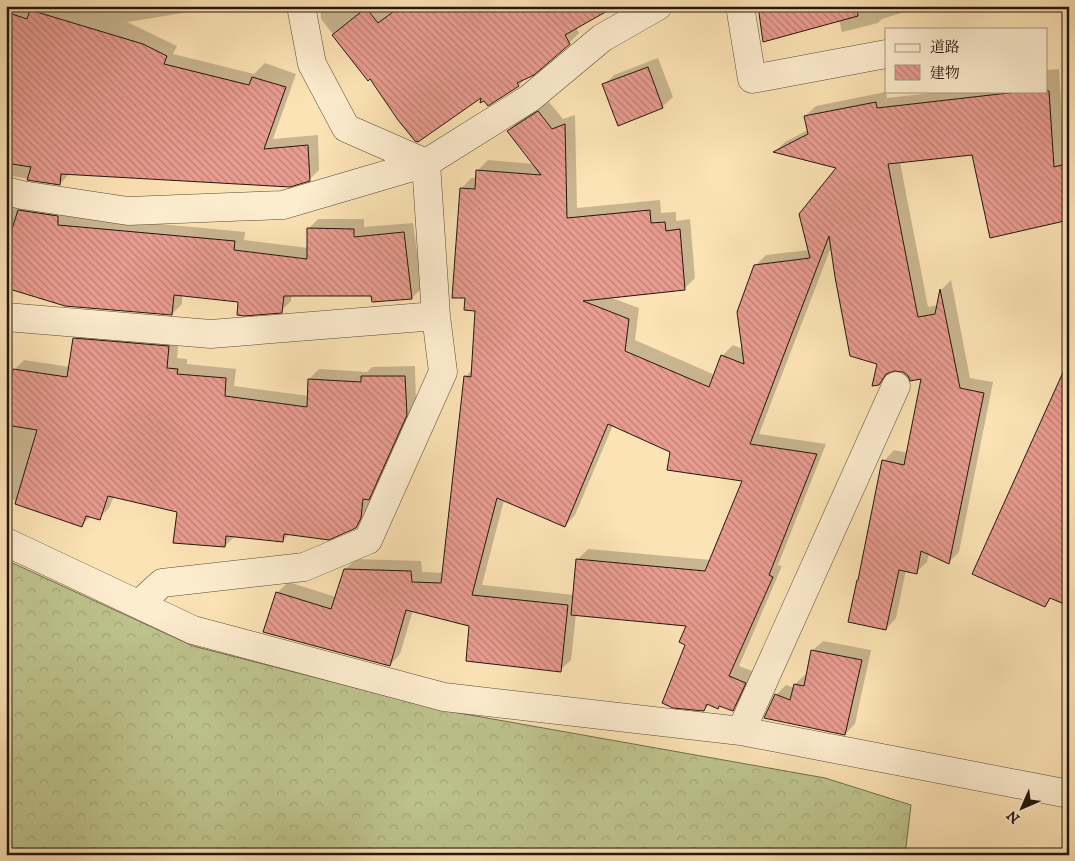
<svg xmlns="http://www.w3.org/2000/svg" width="1075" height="861" viewBox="0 0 1075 861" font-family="'IM FELL DW Pica','Noto Serif JP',serif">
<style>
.forest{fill:url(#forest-crowns);stroke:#716d4e}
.shadow{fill:#0003;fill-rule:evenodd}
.building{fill:url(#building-back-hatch);stroke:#24160f}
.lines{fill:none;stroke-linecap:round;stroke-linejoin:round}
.minor-casing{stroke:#5a4938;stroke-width:29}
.minor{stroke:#fdedcf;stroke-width:28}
</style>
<defs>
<pattern id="forest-crowns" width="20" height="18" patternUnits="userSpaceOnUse" patternTransform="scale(1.25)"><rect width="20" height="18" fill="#bec48e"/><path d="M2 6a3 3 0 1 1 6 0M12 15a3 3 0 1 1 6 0" fill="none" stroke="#a3a879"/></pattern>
<pattern id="building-back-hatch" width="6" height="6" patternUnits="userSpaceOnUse" patternTransform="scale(1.25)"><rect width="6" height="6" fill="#e99c90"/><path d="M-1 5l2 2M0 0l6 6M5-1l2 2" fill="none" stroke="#bd7e74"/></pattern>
</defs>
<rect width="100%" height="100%" fill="#fce3b5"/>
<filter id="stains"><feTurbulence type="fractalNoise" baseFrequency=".004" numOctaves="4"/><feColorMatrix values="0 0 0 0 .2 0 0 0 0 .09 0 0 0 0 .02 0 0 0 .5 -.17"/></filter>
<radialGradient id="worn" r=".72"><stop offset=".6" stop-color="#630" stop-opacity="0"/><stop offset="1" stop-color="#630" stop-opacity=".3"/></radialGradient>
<path class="forest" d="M 6,560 L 193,646 L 442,710 L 825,778 L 911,805 L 905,855 L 6,855 Z"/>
<path class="shadow" d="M 6,6 L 227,6 L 127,22 L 177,46 L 173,54 L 254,74 L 265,63 L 296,74 L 273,139 L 318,135 L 319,170 L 309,180 L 70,173 L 60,184 L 6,175 Z
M 320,6 L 614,6 L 576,28 L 579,33 L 569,43 L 527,77 L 519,85 L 488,104 L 482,95 L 370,78 L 368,79 L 321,19 Z
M 759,6 L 924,6 L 882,19 L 878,23 L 842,32 L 839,20 Z
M 1007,6 L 1018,6 L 1008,9 Z
M 658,58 L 673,97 L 662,107 L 604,85 L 614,75 Z
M 1059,69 L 1064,157 L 1069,156 L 1069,219 L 973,154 L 900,162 L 928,307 L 938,305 L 941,290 L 951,280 L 970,378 L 993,382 L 959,552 L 949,562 L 929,553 L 927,562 L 916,572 L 906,570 L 896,618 L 886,629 L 884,461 L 894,450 L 908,453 L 923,378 L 909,376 L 903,371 L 891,370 L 879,384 L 878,363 L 832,245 L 759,434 L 826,444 L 778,565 L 782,566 L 739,666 L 755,672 L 743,699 L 732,710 L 720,705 L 710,704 L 704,710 L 687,644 L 688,625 L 576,614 L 571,660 L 560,670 L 471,625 L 413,610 L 400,654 L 390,665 L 277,593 L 288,582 L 336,597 L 345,569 L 356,559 L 421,561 L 422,572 L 443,573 L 466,376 L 472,370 L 477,309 L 466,297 L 461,189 L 471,178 L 477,178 L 477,171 L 488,160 L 534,164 L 509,131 L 519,120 L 549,102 L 563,119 L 575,115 L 577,208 L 660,200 L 661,213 L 676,212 L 676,221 L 690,219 L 695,278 L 685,288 L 609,297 L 639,308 L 635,340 L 715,375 L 722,356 L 733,345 L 743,349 L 755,266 L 766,255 L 809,250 L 838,168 L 775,152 L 785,142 L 808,130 L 805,116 L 816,106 L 886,92 L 887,98 L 949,91 L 1046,91 L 1046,70 ZM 613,425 L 671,451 L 744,480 L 711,560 L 588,549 L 578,559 L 574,595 L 482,585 L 504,500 L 565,526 L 575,515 Z
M 6,193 L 67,215 L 245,232 L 244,240 L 308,248 L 308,229 L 318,219 L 364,219 L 364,227 L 413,223 L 422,288 L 412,298 L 372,295 L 292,294 L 291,301 L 281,311 L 240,301 L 182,295 L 182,304 L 172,314 L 6,287 Z
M 84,329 L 179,337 L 177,358 L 187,359 L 187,364 L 236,369 L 234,386 L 309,396 L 309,379 L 319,369 L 367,372 L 372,367 L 415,366 L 416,404 L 378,489 L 372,495 L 370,507 L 366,517 L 356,527 L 290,533 L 282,541 L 235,536 L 225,546 L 179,511 L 114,496 L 109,508 L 99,518 L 91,516 L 81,526 L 6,497 L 6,420 L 14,370 L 24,360 L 70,367 L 74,339 Z
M 823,641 L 871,650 L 855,724 L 845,734 L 776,695 L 786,685 L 795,688 L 795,684 L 806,674 L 808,675 L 812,651 Z"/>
<path class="building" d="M 401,6 L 616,6 L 565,35 L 570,44 L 534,75 L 517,83 L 519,86 L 488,106 L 484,101 L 480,103 L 481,98 L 418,142 L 415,141 L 398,120 L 370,79 L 368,81 L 332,35 L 366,8 L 378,23 Z
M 758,6 L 857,6 L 858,16 L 763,42 Z
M 30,10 L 143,44 L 167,56 L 164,64 L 249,85 L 252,77 L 286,87 L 264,149 L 308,145 L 310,181 L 290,187 L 61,174 L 60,185 L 27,180 L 31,167 L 6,163 L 6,12 L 27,19 Z
M 648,67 L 663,108 L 618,126 L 602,84 Z
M 1026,91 L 1049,91 L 1054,167 L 1069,163 L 1069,220 L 990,238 L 972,155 L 888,164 L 918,317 L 935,314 L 940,289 L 960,388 L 984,393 L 949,564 L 921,551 L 917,574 L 899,570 L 886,630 L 848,622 L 857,580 L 858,580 L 882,460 L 904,465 L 921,379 L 910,381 L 908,376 L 903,372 L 894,371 L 886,374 L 879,385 L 872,386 L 877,364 L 850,356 L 835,277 L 829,236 L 750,444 L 817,454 L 769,575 L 773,577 L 729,676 L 746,683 L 733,711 L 719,706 L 718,709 L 707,704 L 704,711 L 673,708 L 662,703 L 685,645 L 679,642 L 686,626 L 571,615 L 576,559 L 705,571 L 742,481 L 667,470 L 670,452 L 608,424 L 565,527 L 497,498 L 472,595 L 568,605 L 561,672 L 466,661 L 469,626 L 406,610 L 390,666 L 263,632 L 276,592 L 331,609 L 344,569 L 411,571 L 412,582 L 441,583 L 464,376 L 471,377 L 475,311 L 464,310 L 465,298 L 452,298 L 460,188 L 475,189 L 476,170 L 541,175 L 507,131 L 538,111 L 552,129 L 565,124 L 567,218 L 650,210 L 651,223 L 665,222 L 666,231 L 680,229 L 685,290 L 583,301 L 629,319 L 625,351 L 709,387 L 721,355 L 744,364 L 737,312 L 754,265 L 810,258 L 799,214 L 836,168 L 773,152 L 808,134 L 804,116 L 876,102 L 877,108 Z
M 18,210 L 58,216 L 58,225 L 235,241 L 234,250 L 307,259 L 307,228 L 354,229 L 354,237 L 404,232 L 412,299 L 372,302 L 371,296 L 284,296 L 282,313 L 244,316 L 237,315 L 238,302 L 174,295 L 172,315 L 65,306 L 6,288 L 6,248 Z
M 73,338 L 169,346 L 167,368 L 178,369 L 177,374 L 226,378 L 225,396 L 307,407 L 308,379 L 361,382 L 361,376 L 405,376 L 407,415 L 369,500 L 363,499 L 361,518 L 356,528 L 329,540 L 284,534 L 283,542 L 226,536 L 225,547 L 173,543 L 177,512 L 108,496 L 100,520 L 86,516 L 82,527 L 15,504 L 37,430 L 6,425 L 6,412 L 13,369 L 67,377 Z
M 1069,359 L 1069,606 L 1050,598 L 1045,607 L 972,574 Z
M 811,650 L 862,660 L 845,735 L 764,718 L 775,694 L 790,700 L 794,684 L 804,686 Z"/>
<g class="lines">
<defs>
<path id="minor" d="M 301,6 L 312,64 L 346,128 L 426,163
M 740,6 L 752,79 L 886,54
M 6,191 L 22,195 L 128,211 L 283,205 L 426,163
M 6,317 L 211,334 L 436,316 L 426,163 L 530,98 L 602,38 L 658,6
M 6,542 L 193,630 L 444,697 L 741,731 L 1069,794
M 139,604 L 162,583 L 304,567 L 368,540 L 443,372 L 436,316
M 741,731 L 896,386"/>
</defs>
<use href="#minor" class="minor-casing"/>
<use href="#minor" class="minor"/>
</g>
<rect width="1075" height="861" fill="none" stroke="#fce3b5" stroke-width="25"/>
<rect x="8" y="8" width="1060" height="846" fill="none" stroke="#24160f" stroke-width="2.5"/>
<rect x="12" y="12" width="1050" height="836" fill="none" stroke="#24160f"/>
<rect x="885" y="28" width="162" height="65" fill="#fdedcf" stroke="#a69782"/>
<rect x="895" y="44" width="25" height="8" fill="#fdedcf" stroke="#a69782"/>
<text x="930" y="52" font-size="15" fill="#24160f">道路</text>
<rect x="895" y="65" width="25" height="15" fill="url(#building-back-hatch)" stroke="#a69782"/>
<text x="930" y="78" font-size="15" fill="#24160f">建物</text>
<g transform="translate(1022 808) rotate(225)" stroke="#fdedcf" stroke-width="4" paint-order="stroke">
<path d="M0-4L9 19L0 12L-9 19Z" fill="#24160f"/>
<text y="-8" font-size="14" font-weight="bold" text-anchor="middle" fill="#24160f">N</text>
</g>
<rect width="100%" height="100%" filter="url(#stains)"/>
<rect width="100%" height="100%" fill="url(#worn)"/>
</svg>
